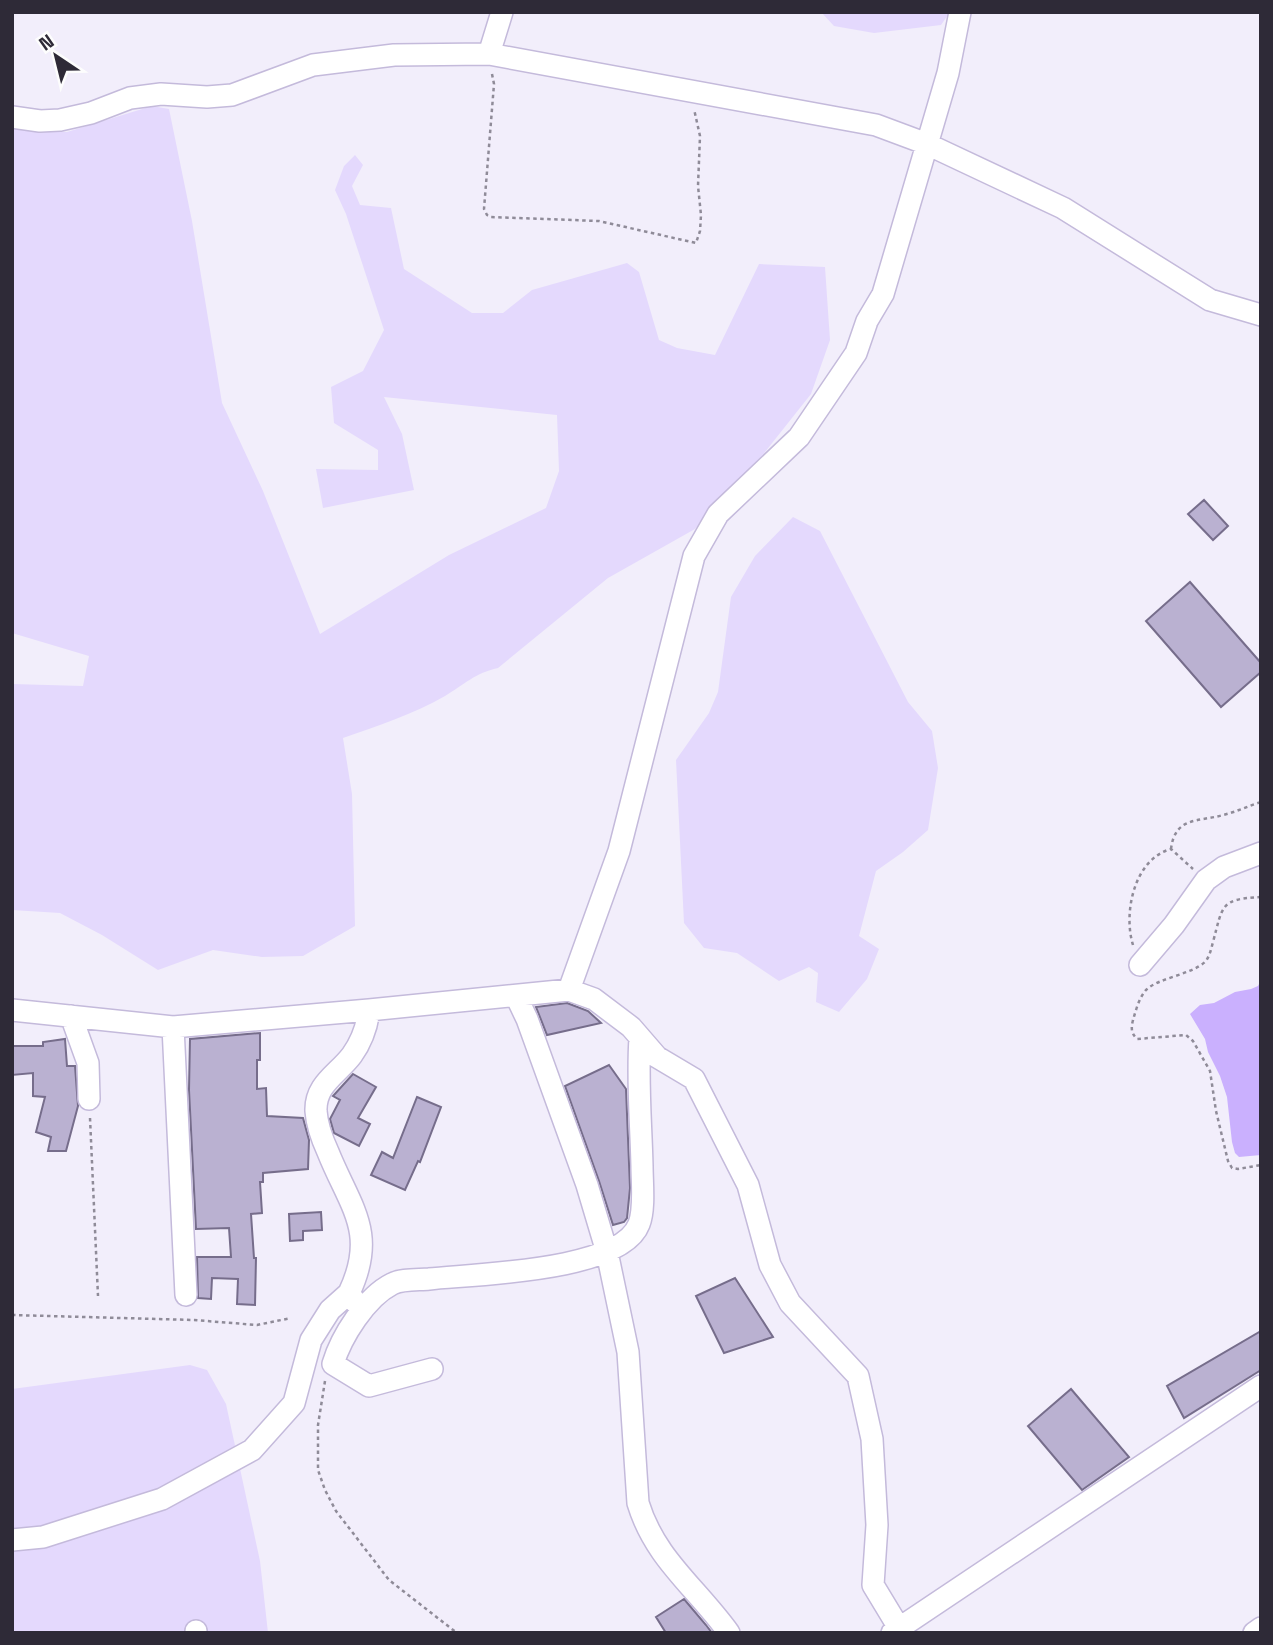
<svg xmlns="http://www.w3.org/2000/svg" width="1273" height="1645" viewBox="0 0 1273 1645" font-family="'Space Grotesk',sans-serif">
<style>
.green{fill:#e4d9fd}
.water{fill:#cab0fe}
.building{fill:#bab1d1;stroke:#766d8b;stroke-width:2}
.lines{fill:none;stroke-linecap:round;stroke-linejoin:round}
.minor-casing{stroke:#c4badb;stroke-width:24}
.path{stroke:#8f8b98;stroke-width:2.5;stroke-dasharray:3.5 3.5;stroke-linecap:butt}
.minor{stroke:#fff;stroke-width:21}
</style>
<rect width="100%" height="100%" fill="#f2eefb"/>
<path class="green" d="M 821,12 L 950,12 L 941,25 L 874,33 L 834,26 Z
M 152,106 L 169,109 L 192,221 L 222,403 L 263,491 L 320,634 L 449,555 L 546,508 L 559,471 L 557,415 L 384,397 L 402,434 L 414,490 L 323,508 L 316,469 L 378,470 L 378,450 L 334,423 L 331,387 L 363,371 L 384,330 L 346,214 L 335,190 L 344,166 L 355,155 L 363,165 L 352,186 L 360,205 L 391,208 L 404,269 L 472,313 L 503,313 L 532,290 L 627,263 L 639,272 L 659,340 L 677,348 L 715,355 L 759,264 L 825,267 L 830,340 L 811,394 L 761,457 L 695,529 L 608,578 L 498,668 C 475,673 465,684 445,696 C 414,714 377,726 343,738 L 352,794 L 355,926 L 303,956 L 262,957 L 213,950 L 158,970 L 102,935 L 60,913 L 12,910 L 12,684 L 83,686 L 89,656 L 12,633 L 12,128 L 67,132 Z
M 793,517 L 820,531 L 908,702 L 932,731 L 938,768 L 928,830 L 903,852 L 876,871 L 859,936 L 879,949 L 867,979 L 839,1012 L 816,1002 L 818,973 L 809,967 L 779,981 L 737,953 L 704,948 L 684,923 L 676,760 L 709,713 L 718,692 L 731,597 L 755,556 Z
M 190,1365 L 207,1370 L 226,1404 L 260,1561 L 268,1633 L 12,1633 L 12,1389 Z"/>
<path class="water" d="M 1261,964 L 1261,1155 L 1239,1157 L 1235,1153 L 1232,1142 L 1227,1097 L 1220,1076 L 1208,1052 L 1205,1039 L 1190,1014 L 1200,1005 L 1214,1003 L 1235,992 L 1251,989 L 1258,986 L 1261,980 Z"/>
<path class="building" d="M 1204,500 L 1228,526 L 1213,540 L 1188,514 Z
M 1190,582 L 1261,663 L 1261,672 L 1221,707 L 1146,621 Z
M 567,1003 L 588,1011 L 601,1023 L 547,1035 L 536,1007 Z
M 260,1033 L 260,1060 L 257,1060 L 257,1089 L 266,1088 L 267,1116 L 303,1118 L 309,1140 L 308,1169 L 263,1173 L 263,1182 L 260,1182 L 262,1213 L 251,1214 L 254,1258 L 256,1258 L 255,1305 L 237,1304 L 238,1279 L 212,1278 L 211,1299 L 198,1298 L 197,1257 L 231,1257 L 229,1228 L 196,1229 L 189,1090 L 190,1039 Z
M 65,1039 L 67,1066 L 75,1066 L 78,1106 L 66,1151 L 48,1151 L 51,1137 L 36,1132 L 45,1097 L 33,1096 L 33,1073 L 12,1075 L 12,1046 L 43,1046 L 43,1042 Z
M 609,1065 L 626,1089 L 630,1188 L 627,1218 L 624,1222 L 613,1225 L 599,1181 L 565,1086 Z
M 353,1074 L 376,1087 L 358,1118 L 370,1124 L 359,1146 L 334,1133 L 330,1119 L 340,1100 L 333,1096 Z
M 417,1097 L 441,1107 L 420,1162 L 418,1161 L 405,1190 L 371,1175 L 382,1152 L 393,1158 Z
M 321,1212 L 322,1230 L 303,1231 L 303,1240 L 290,1241 L 289,1214 Z
M 735,1278 L 773,1337 L 724,1353 L 696,1296 Z
M 1261,1331 L 1261,1370 L 1184,1418 L 1167,1386 Z
M 1071,1389 L 1129,1457 L 1082,1490 L 1028,1426 Z
M 684,1599 L 706,1625 L 712,1633 L 666,1633 L 656,1617 Z"/>
<g class="lines">
<defs>
<path id="minor" d="M 489,54 L 502,12
M 12,117 L 40,121 L 60,120 L 91,113 L 130,98 L 161,94 L 207,97 L 232,95 L 313,65 L 394,55 L 489,54 L 876,125 L 927,144 L 1063,208 L 1210,300 L 1261,315
M 1140,965 L 1174,925 L 1206,880 L 1224,867 L 1261,853
M 569,990 L 619,851 L 694,556 L 718,514 L 799,437 L 856,353 L 867,321 L 883,294 L 948,73 L 960,12
M 516,996 L 527,1019 L 587,1185 L 607,1252 L 628,1352 L 638,1503 C 655,1559 696,1587 729,1633
M 12,1010 L 173,1027 L 369,1010 L 569,990 L 594,999 L 631,1027 L 657,1057 L 694,1079 L 748,1185 L 770,1265 L 790,1303 L 858,1376 L 872,1439 L 877,1525 L 873,1585 L 899,1628
M 71,1016 L 88,1063 L 89,1099
M 173,1027 L 186,1295
M 356,1303 L 349,1293 C 378,1232 350,1207 328,1152 C 322,1139 317,1126 316,1111 C 315,1084 338,1074 352,1055 C 362,1041 367,1027 369,1010
M 432,1369 L 369,1386 L 333,1364 C 341,1337 366,1297 392,1284 C 401,1279 418,1280 429,1279 C 473,1274 621,1272 639,1224 C 645,1209 642,1182 642,1166 C 641,1123 637,1080 640,1038
M 12,1540 L 43,1537 L 162,1499 L 252,1450 L 294,1403 L 311,1340 L 330,1310 L 349,1293
M 196,1631 L 196,1633
M 892,1633 L 1261,1386
M 1254,1633 L 1261,1628"/>
</defs>
<use href="#minor" class="minor-casing"/>
<path class="path" d="M 492,74 L 494,84 L 484,209 L 487,215 L 491,217 L 599,221 L 696,243 L 700,231 L 701,215 L 698,186 L 700,136 L 694,109
M 1171,849 C 1175,816 1199,822 1223,815 C 1236,812 1248,806 1261,802
M 1261,897 C 1220,899 1223,905 1213,942 C 1211,949 1210,956 1205,962 C 1190,975 1158,978 1146,990 C 1139,998 1136,1010 1133,1020 C 1131,1028 1131,1033 1137,1039 L 1186,1035 L 1193,1041 L 1210,1071 L 1216,1111 L 1228,1161 L 1232,1168 L 1238,1169 L 1261,1165
M 1133,945 C 1123,913 1134,859 1171,849 L 1193,869
M 90,1118 L 98,1296
M 12,1315 L 194,1320 L 257,1325 L 291,1318
M 325,1381 L 318,1425 L 318,1470 L 325,1490 L 336,1511 L 389,1580 L 457,1633"/>
<use href="#minor" class="minor"/>
</g>
<rect width="1273" height="1645" fill="none" stroke="#2e2a37" stroke-width="28"/>
<g transform="translate(56 56) rotate(325)" stroke="#fdfdfd" stroke-width="5" paint-order="stroke">
<path d="M0-5L12 26L0 18L-12 26Z" fill="#2e2a37"/>
<text y="-10" font-size="19" font-weight="bold" text-anchor="middle" fill="#2e2a37">N</text>
</g>
</svg>
